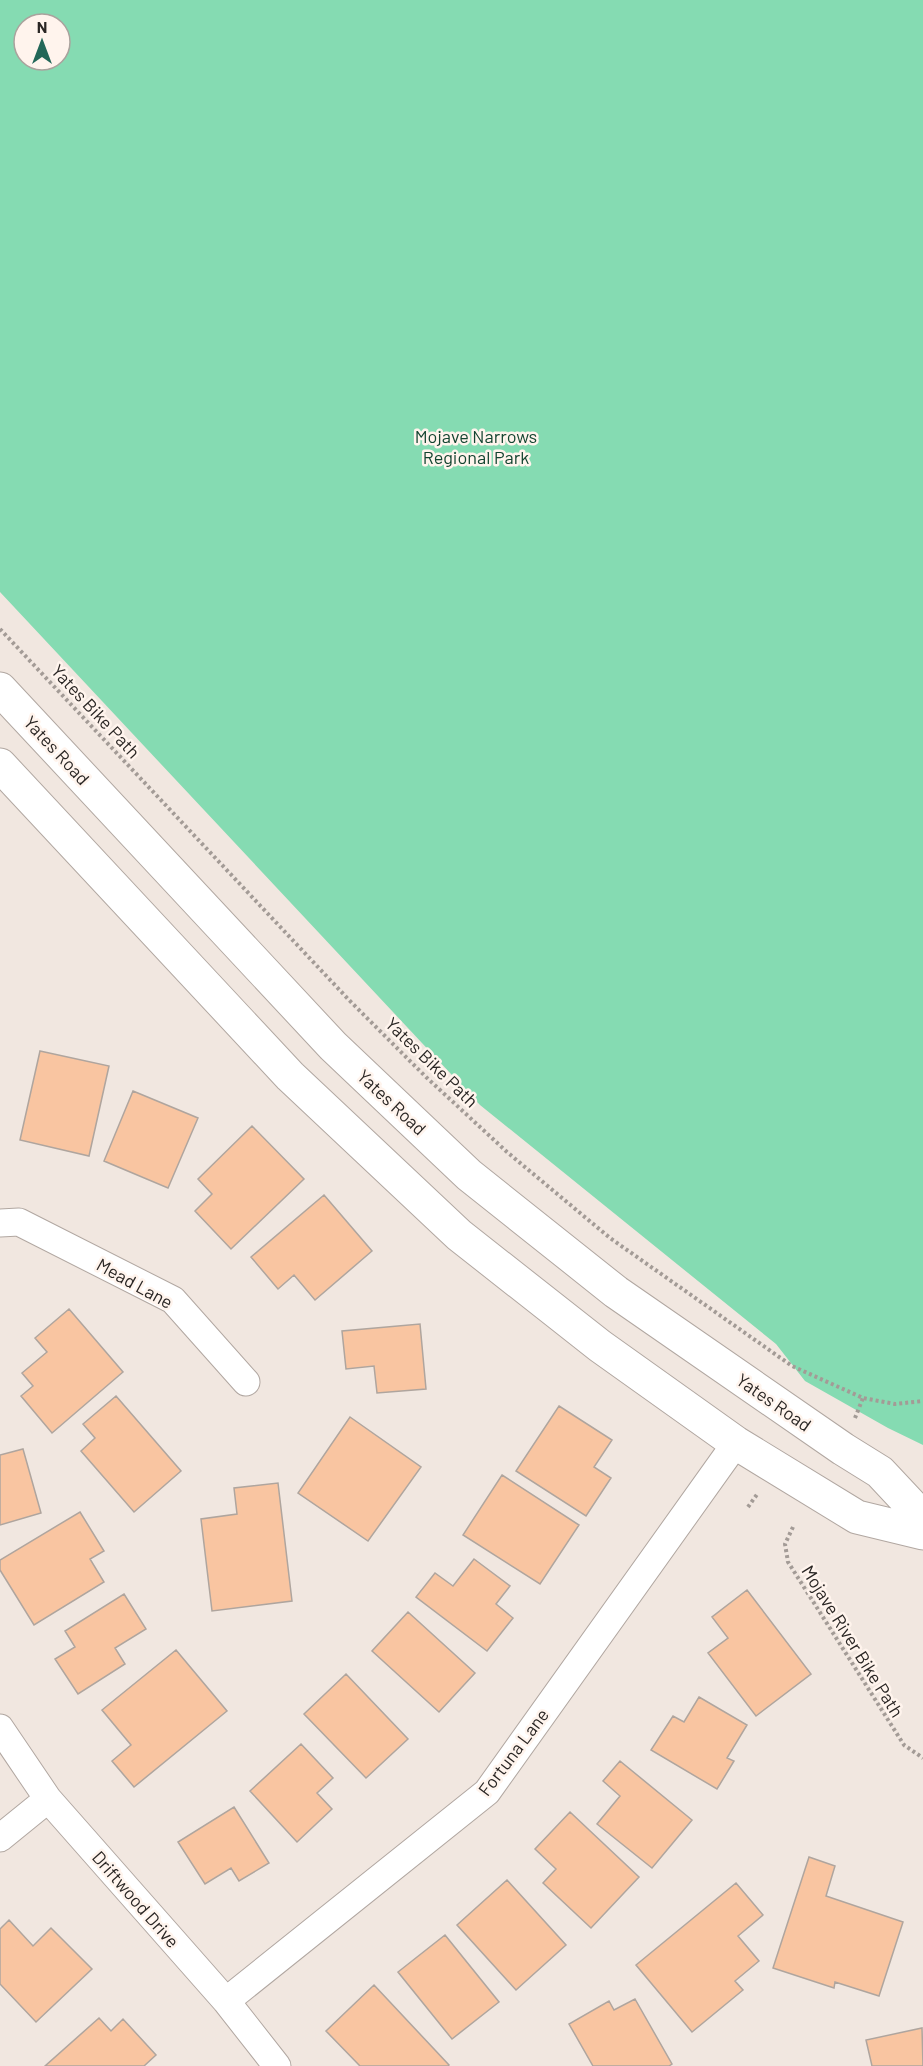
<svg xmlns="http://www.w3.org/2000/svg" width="923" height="2066" viewBox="0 0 923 2066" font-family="Barlow,sans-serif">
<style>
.green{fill:#85dbb2;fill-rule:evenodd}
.building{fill:#f9c5a1;stroke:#afa59e;stroke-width:1.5}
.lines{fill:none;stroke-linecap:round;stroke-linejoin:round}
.minor-casing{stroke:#b1a7a1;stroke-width:29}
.secondary-casing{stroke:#b1a7a1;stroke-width:35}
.path{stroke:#a39b96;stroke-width:4;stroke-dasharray:3 3;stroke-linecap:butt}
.minor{stroke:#fff;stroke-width:27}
.secondary{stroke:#fff;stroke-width:33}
.labels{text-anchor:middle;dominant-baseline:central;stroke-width:5;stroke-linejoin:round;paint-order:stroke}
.park-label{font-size:18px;fill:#134430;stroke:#fff4ed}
.street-label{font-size:18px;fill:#2a2624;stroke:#fff4ed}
</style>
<rect width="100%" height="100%" fill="#f1e7e0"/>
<path class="green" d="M 0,0 L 923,0 L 923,1445 L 888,1428 L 805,1381 L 776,1344 L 480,1105 L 0,592 ZM 24,24 L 60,24 L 60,60 L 24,60 Z"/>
<path class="building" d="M 40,1051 L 109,1066 L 89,1156 L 20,1140 Z
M 133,1091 L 198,1118 L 168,1188 L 104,1161 Z
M 252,1126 L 304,1179 L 231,1249 L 195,1211 L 212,1194 L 198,1179 Z
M 324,1195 L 372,1251 L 315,1300 L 294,1275 L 278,1289 L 251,1257 Z
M 69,1309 L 123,1372 L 52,1433 L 21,1396 L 33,1386 L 22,1373 L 47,1352 L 35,1338 Z
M 420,1324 L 426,1389 L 377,1393 L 374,1366 L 346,1369 L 342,1331 Z
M 116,1396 L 181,1471 L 134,1512 L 81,1451 L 95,1438 L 83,1424 Z
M 559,1406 L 612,1440 L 594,1467 L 611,1478 L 586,1516 L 516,1471 Z
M 350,1417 L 421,1467 L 368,1541 L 298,1493 Z
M 23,1449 L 41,1513 L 0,1525 L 0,1455 Z
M 502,1475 L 579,1525 L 540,1584 L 463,1535 Z
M 278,1483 L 292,1601 L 212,1611 L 201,1519 L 237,1514 L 234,1488 Z
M 80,1512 L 104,1551 L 90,1559 L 104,1582 L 34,1625 L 0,1570 L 0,1560 Z
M 474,1559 L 510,1586 L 496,1604 L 513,1618 L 487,1651 L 416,1597 L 435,1573 L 453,1586 Z
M 747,1590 L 811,1674 L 756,1716 L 708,1653 L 728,1638 L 712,1617 Z
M 124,1594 L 146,1629 L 115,1648 L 125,1664 L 78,1694 L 55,1659 L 75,1647 L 65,1631 Z
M 408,1612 L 475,1673 L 439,1712 L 372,1651 Z
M 176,1650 L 227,1711 L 134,1787 L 112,1761 L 131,1745 L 102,1710 Z
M 346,1674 L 408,1739 L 366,1778 L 304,1714 Z
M 699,1697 L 747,1725 L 727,1758 L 734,1761 L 717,1789 L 651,1750 L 673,1716 L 684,1722 Z
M 301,1744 L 333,1778 L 317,1793 L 332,1809 L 297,1842 L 250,1791 Z
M 620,1761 L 692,1820 L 652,1868 L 597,1824 L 620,1796 L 603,1781 Z
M 234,1807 L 269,1863 L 239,1881 L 231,1868 L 205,1884 L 178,1842 Z
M 570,1812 L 639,1877 L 591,1928 L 543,1883 L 556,1869 L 535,1849 Z
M 809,1857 L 835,1866 L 826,1896 L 903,1922 L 879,1996 L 835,1982 L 834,1988 L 773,1968 Z
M 507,1880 L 566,1945 L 516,1990 L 457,1925 Z
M 736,1883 L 763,1915 L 738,1936 L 759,1961 L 735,1981 L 743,1990 L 692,2032 L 636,1965 Z
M 9,1920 L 33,1946 L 51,1928 L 92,1969 L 36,2022 L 0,1984 L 0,1929 Z
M 445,1935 L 499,2002 L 452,2039 L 398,1972 Z
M 374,1985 L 449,2065 L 448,2066 L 360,2066 L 326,2031 Z
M 635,1999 L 672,2064 L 669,2066 L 593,2066 L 569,2024 L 609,2001 L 614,2010 Z
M 99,2018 L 111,2031 L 123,2019 L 156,2055 L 144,2066 L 45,2066 Z
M 922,2028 L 923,2066 L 872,2066 L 866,2040 Z"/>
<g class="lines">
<defs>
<path id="minor" d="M 0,1223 L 19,1222 L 173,1300 L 246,1382
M 0,1728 L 48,1799 L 226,2001 L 277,2066
M 0,1838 L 48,1799
M 226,2001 L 487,1792 L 736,1443"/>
<path id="secondary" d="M 0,689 L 333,1046 L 469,1175 L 616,1292 L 843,1449 L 880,1472 L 923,1518
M 0,765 L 290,1076 L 459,1235 L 600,1346 L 736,1443 L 857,1517 L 923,1533"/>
</defs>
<use href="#minor" class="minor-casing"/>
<use href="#secondary" class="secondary-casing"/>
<path class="path" d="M 0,629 L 349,1000 L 426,1077 L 507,1152 L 610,1238 L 792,1366 L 863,1398 L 895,1404 L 923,1401
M 855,1418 L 863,1398
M 748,1507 L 758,1493
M 793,1527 L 785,1544 L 788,1562 L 904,1745 L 923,1758"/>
<use href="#minor" class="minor"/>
<use href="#secondary" class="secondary"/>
</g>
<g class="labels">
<g class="park-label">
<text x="476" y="436">Mojave Narrows<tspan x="476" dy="21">Regional Park</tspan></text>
</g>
<g class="street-label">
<text transform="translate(96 711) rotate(47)">Yates Bike Path</text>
<text transform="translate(57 750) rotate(47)">Yates Road</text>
<text transform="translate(432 1062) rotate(44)">Yates Bike Path</text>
<text transform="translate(392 1102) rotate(43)">Yates Road</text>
<text transform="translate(135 1283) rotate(29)">Mead Lane</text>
<text transform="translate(774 1402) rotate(35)">Yates Road</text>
<text transform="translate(853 1641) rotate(58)">Mojave River Bike Path</text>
<text transform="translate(513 1752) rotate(-53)">Fortuna Lane</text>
<text transform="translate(136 1899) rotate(49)">Driftwood Drive</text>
</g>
</g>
<g transform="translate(42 42)"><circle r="28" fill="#fff4ed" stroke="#aaa29d" stroke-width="1.5"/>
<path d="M0-4.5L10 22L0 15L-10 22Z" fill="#236758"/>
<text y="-9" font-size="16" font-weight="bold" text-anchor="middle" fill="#2a2624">N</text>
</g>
</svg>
